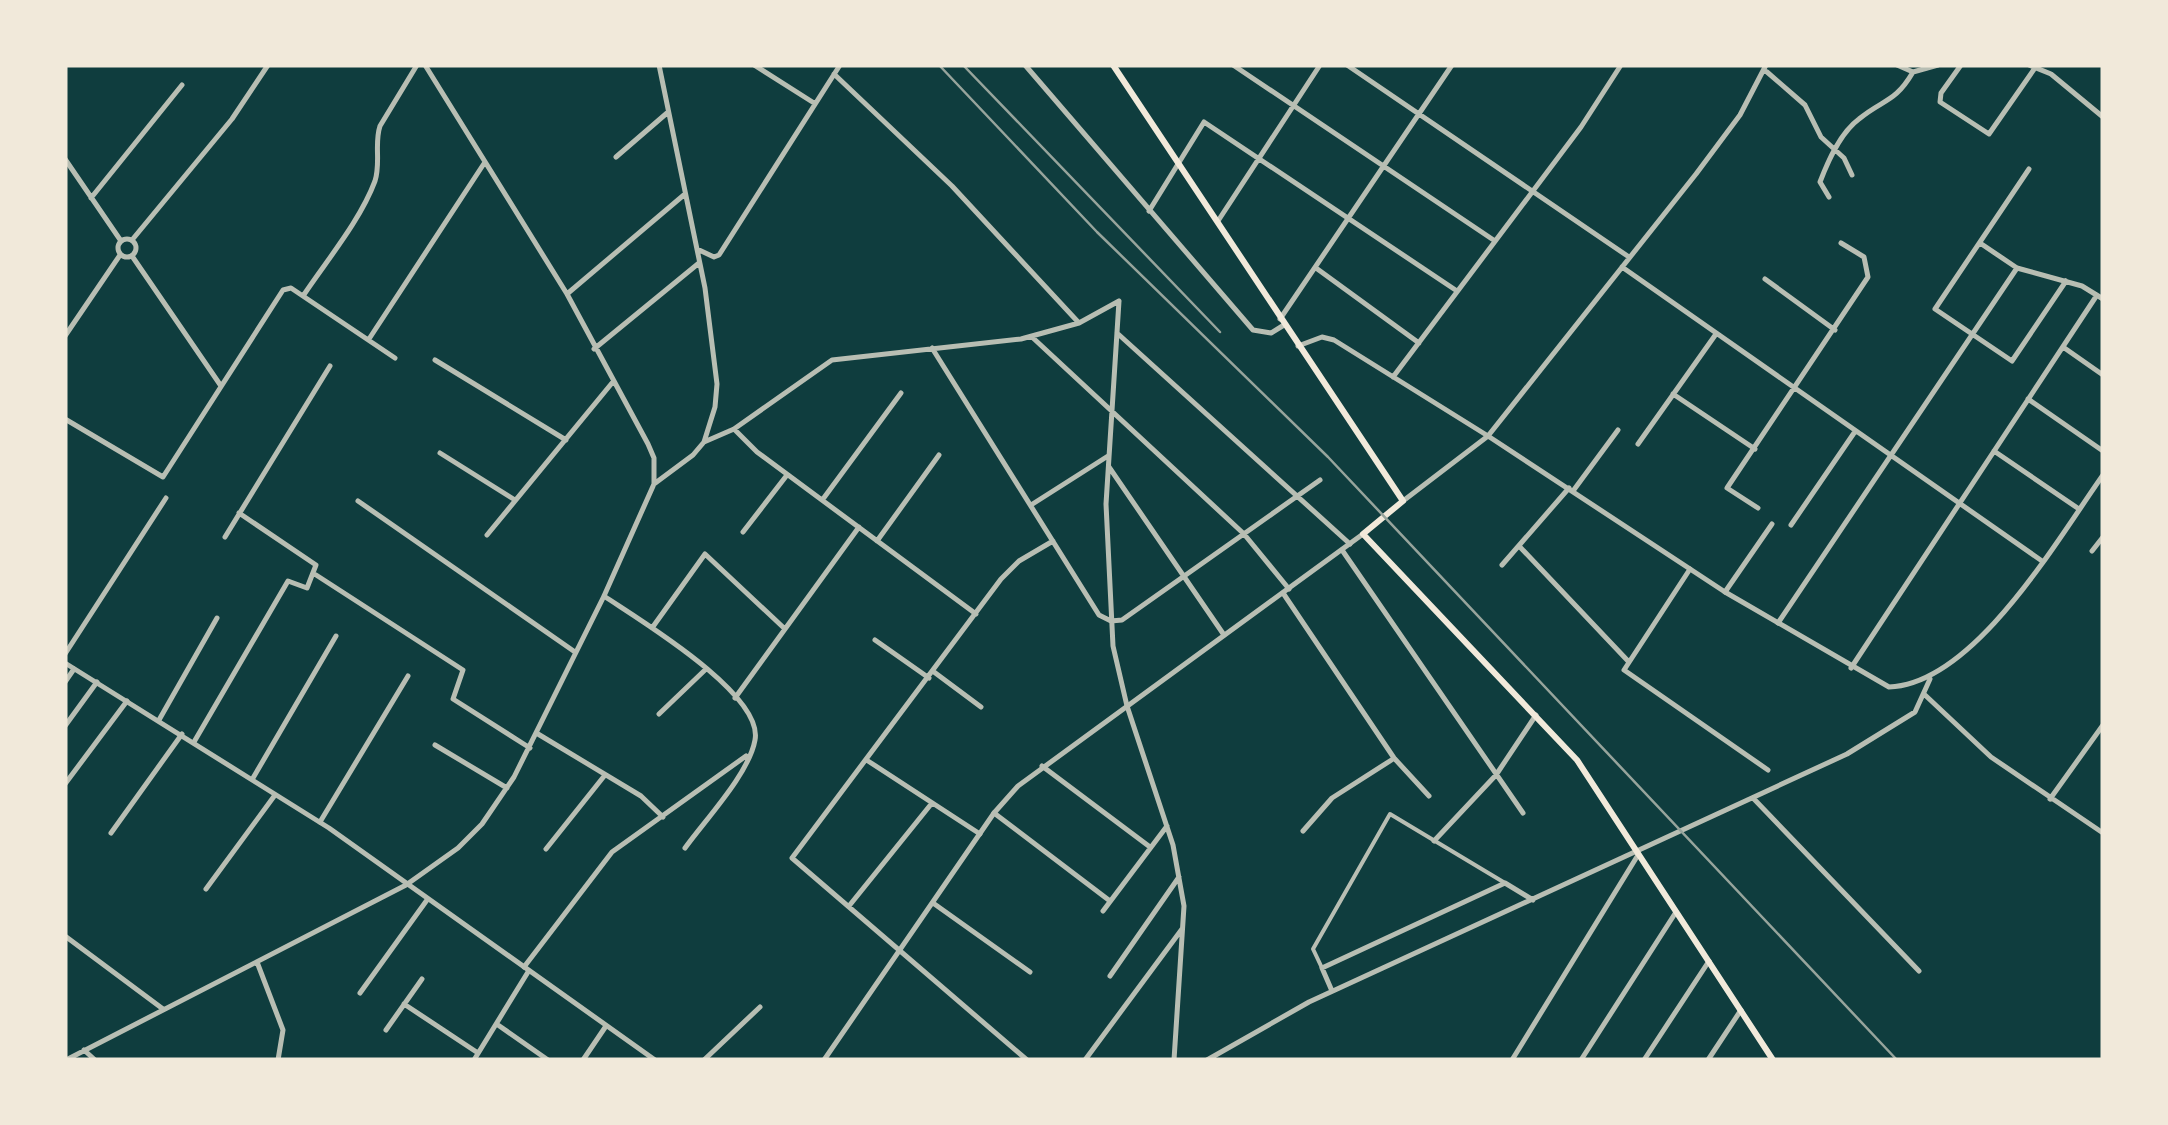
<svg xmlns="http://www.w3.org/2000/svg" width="2168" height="1125" viewBox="0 0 2168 1125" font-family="Figtree,sans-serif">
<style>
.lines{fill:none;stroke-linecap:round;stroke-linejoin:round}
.pedestrian{stroke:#b8beb3;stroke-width:4}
.minor{stroke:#b8beb3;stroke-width:5}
.tertiary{stroke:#b8beb3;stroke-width:5}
.secondary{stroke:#f1e9da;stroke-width:6}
.rail{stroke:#97a49c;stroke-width:2.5}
</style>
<rect width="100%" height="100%" fill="#0f3d3e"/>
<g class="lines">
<path class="pedestrian" d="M 1322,968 L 1313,949 L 1390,814 L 1505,883"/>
<path class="minor" d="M 425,65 L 567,294 L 648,444 L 654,458 L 654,484
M 754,65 L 814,103
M 1025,65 L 1253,330 L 1271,333 L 1284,325
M 1233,65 L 1495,241
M 1347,65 L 1629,257
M 1897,65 L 1913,72 L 1938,65
M 1961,65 L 1941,93 L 1940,102 L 1989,134 L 2037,65
M 1767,72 L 1805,105 L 1821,137 L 1844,158 L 1852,175
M 834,74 L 952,186 L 1079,323
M 616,157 L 667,113
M 65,159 L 121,241
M 2029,169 L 1935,309 L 2012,361 L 2066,281
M 1829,197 L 1820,182 C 1828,161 1840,133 1859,119 C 1883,99 1895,103 1913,72
M 91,198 L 182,85
M 1149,211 L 1204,122 L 1457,291
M 1218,221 L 1320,65
M118 248a9 9 0 1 1 18 0a9 9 0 1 1-18 0Z
M 132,240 L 232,119 L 268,65
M 1980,243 L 2017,268 L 2082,286 L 2103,299
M 697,249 L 714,257 L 719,255 L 840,65
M 132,256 L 221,386
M 1622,267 L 2042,561
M 1316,268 L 1419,343
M 1765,279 L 1835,330
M 567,294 L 685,194
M 303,296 C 327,260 360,221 375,181 C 381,162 374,144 380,126 L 417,65
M 1119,301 L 1106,504 L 1113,646 L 1127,706 L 1173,845 L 1184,906 L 1174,1060
M 1280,319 L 1452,65
M 1117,333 L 1350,544
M 65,336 L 120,255
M 1032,337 L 1244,534 L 1289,589
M 369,339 L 485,162
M 1298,346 L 1322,337 L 1334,340 L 1488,436 L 1696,174 L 1740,115 L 1766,65
M 2063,347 L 2103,375
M 932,348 L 1099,615 L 1111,621 L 1122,620 L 1320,480
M 594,349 L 699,263
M 435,360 L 566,440
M 1393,377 L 1581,127 L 1621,65
M 1673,394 L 1755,449
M 2028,399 L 2103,451
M 65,419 L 163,477 L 283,290 L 291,288 L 395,358
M 734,429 L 757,452 L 976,614
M 704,442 L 734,429 L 832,360 L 1021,339 L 1079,323 L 1119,301
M 1638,444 L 1716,334
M 1994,451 L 2079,509
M 440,453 L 515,500
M 1109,467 L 1224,635
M 1573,491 L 1618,430
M 823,499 L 901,393
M 358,501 L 575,652
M 1031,505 L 1108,456
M 1758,508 L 1727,488 L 1868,277 L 1864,257 L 1841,243
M 1791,525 L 1854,433
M 743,532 L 787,475
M 487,535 L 612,383
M 225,537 L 330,366
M 877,541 L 939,455
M 1520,547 L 1628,661
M 1342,550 L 1523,813
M 2092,551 L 2103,537
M 1502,565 L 1569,488
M 1690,569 L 1624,670 L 1768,770
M 313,573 L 463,670 L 453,699 L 530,748
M 1725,592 L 1772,524
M 1283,593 L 1394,758 L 1429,796
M 604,596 C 638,619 764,694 755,740 C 749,774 705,820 685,848
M 1778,623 L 2017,268
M 652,628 L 705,554 L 785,629
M 875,640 L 929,678
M 65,654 L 166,498
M 1851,668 L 2097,295
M 934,672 L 981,707
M 65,682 L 74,669
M 1925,695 L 1991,757 L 2103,833
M 735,698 L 859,527
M 659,714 L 706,669
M 159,720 L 217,618
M 65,726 L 97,682
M 538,734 L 641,796 L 663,817
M 194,742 L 288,581 L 307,588 L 316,565 L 239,513
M 435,745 L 507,788
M 868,761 L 980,834
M 1042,766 L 1150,847
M 253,778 L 336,636
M 65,784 L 127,701
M 1753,798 L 1919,971
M 2050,799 L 2103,725
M 994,813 L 1110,901
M 320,822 L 408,676
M 1303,831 L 1332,798 L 1393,759
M 111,833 L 182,734
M 1434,841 L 1496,775 L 1536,715
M 546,849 L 605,775
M 206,889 L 275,795
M 933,903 L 1030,972
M 849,906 L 932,803
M 1103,911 L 1167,826
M 65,936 L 163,1009
M 257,962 L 283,1030 L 278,1060
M 524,967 L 612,852 L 746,756
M 1110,976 L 1179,877
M 1332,991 L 1322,968 L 1505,883 L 1533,900
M 360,993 L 427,900
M 404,1004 L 478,1053
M 498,1025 L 548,1060
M 386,1030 L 422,979
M 84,1050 L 95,1060
M 66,1060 L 406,885 L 458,848 L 482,824 L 514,777 L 604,596 L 654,484 L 693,455 L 704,442 L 715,407 L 717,384 L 705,288 L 659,65
M 474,1060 L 528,972
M 583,1060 L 606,1026
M 704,1060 L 760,1007
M 1027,1060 L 792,858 L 1001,579 L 1019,561 L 1053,541
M 1085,1060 L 1182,929
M 1207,1060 L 1309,1002 L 1847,754 L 1915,712 L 1930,679
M 1512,1060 L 1638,855
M 1581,1060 L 1676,912
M 1644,1060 L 1709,961
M 1708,1060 L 1741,1010"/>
<path class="tertiary" d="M 2029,65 L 2051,74 L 2103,117
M 1403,501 L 1488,436 L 1725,592 L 1889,687 C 1974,684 2057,540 2103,475
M 65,663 L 329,828 L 655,1060
M 824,1060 L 994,813 L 1018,786 L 1363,534"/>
<path class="secondary" d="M 1113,65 L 1403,501 L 1363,534 L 1577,760 L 1773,1060"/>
<path class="rail" d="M 939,65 L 1097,232 L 1328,457 L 1897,1060
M 963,65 L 1220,332"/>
</g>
<rect width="2168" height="1125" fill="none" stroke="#f1e9da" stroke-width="135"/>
</svg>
